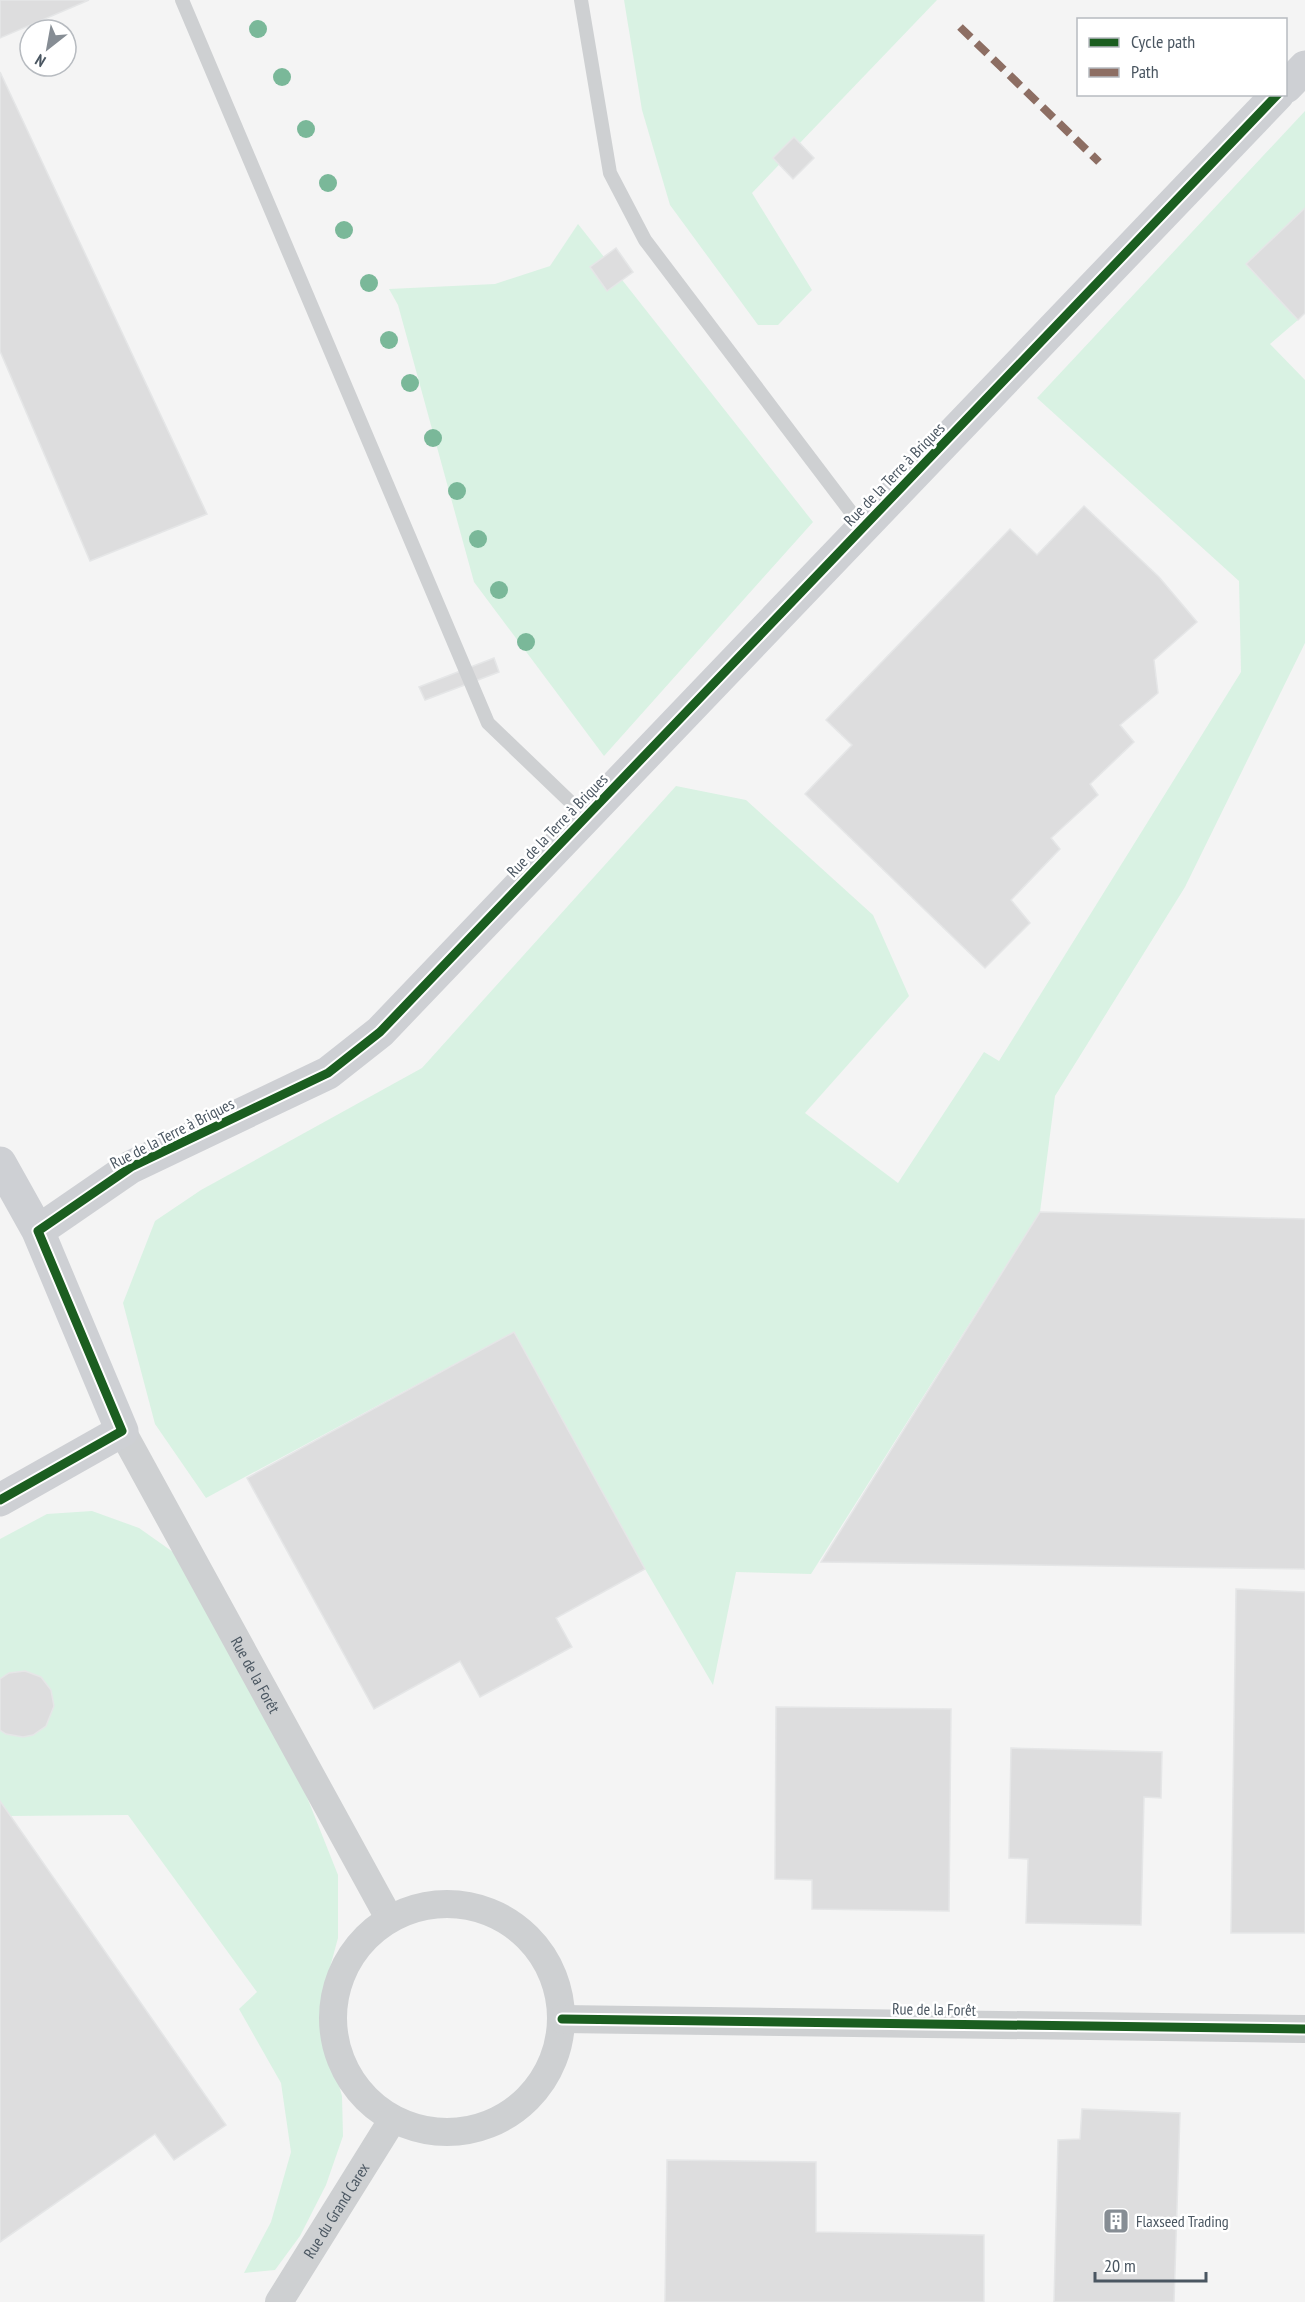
<svg xmlns="http://www.w3.org/2000/svg" width="1305" height="2302" viewBox="0 0 1305 2302" font-family="'PT Sans Narrow',sans-serif">
<style>
.green{fill:#d9f2e3}
.building{fill:#ddddde;stroke:#e5e6e7;stroke-width:1.5}
.lines{fill:none;stroke-linecap:round;stroke-linejoin:round}
.service{stroke:#ced0d2;stroke-width:14}
.minor{stroke:#ced0d2;stroke-width:28}
.secondary{stroke:#ced0d4;stroke-width:33}
.quiet{stroke:#8d6e63;stroke-width:8;stroke-dasharray:15 8;stroke-linecap:butt}
.cycleway-casing{stroke:#fff;stroke-width:13}
.cycleway{stroke:#1b5e20;stroke-width:9}
.tree{fill:#7ab899}
.labels{text-anchor:middle;dominant-baseline:central;stroke-width:5;stroke-linejoin:round;paint-order:stroke}
.street-label{font-size:16px;fill:#4a5661;stroke:#fff}
.poi-label{font-size:16px;fill:#4a5661;stroke:#fff;text-anchor:start}
</style>
<rect width="100%" height="100%" fill="#f4f4f4"/>
<path class="green" d="M 624,0 L 937,0 L 752,193 L 812,290 L 778,325 L 758,325 L 670,205 L 642,110 Z
M 1305,111 L 1305,208 L 1246,264 L 1298,320 L 1270,344 L 1305,380 L 1305,643 L 1185,887 L 1055,1096 L 1040,1212 L 811,1574 L 736,1572 L 713,1685 L 645,1569 L 514,1332 L 206,1498 L 155,1424 L 123,1303 L 155,1221 L 201,1190 L 422,1068 L 676,786 L 746,800 L 873,915 L 909,996 L 805,1113 L 898,1183 L 984,1052 L 999,1061 L 1241,672 L 1239,581 L 1037,398 Z
M 578,224 L 813,522 L 604,756 L 474,582 L 398,305 L 389,289 L 495,284 L 550,266 Z
M 92,1511 L 139,1528 L 173,1552 L 301,1782 L 338,1875 L 338,1938 L 322,1997 L 326,2041 L 342,2096 L 343,2136 L 326,2185 L 300,2236 L 275,2270 L 244,2273 L 271,2222 L 291,2152 L 281,2083 L 239,2009 L 257,1992 L 128,1815 L 10,1816 L 0,1801 L 0,1539 L 47,1514 Z"/>
<path class="building" d="M 0,0 L 89,0 L 0,38 Z
M 0,72 L 207,514 L 90,561 L 0,351 Z
M 794,137 L 814,158 L 793,179 L 773,158 Z
M 1305,208 L 1305,313 L 1298,320 L 1246,264 Z
M 616,248 L 633,272 L 607,291 L 590,267 Z
M 1084,506 L 1159,577 L 1197,622 L 1154,660 L 1158,693 L 1120,725 L 1134,742 L 1090,784 L 1098,795 L 1051,838 L 1060,849 L 1011,900 L 1030,923 L 985,968 L 805,794 L 852,745 L 826,720 L 1010,529 L 1037,555 Z
M 494,658 L 499,672 L 425,700 L 419,687 Z
M 1040,1212 L 1305,1219 L 1305,1569 L 821,1562 Z
M 514,1332 L 645,1569 L 556,1618 L 572,1647 L 480,1697 L 460,1661 L 374,1709 L 247,1478 Z
M 1236,1589 L 1305,1592 L 1305,1933 L 1231,1933 Z
M 25,1671 L 41,1677 L 51,1690 L 54,1706 L 46,1726 L 33,1735 L 23,1737 L 6,1734 L 0,1730 L 0,1679 L 9,1673 Z
M 776,1707 L 951,1709 L 949,1911 L 812,1909 L 812,1880 L 775,1879 Z
M 1011,1748 L 1162,1752 L 1161,1798 L 1144,1797 L 1141,1925 L 1026,1923 L 1028,1859 L 1009,1858 Z
M 0,1801 L 226,2125 L 174,2160 L 155,2134 L 0,2242 Z
M 1082,2109 L 1180,2113 L 1174,2302 L 1054,2302 L 1058,2140 L 1080,2139 Z
M 667,2160 L 816,2162 L 816,2232 L 984,2235 L 984,2302 L 665,2302 Z"/>
<g class="lines">
<path class="service" d="M 182,0 L 488,723 L 586,817
M 581,0 L 610,173 L 645,240 L 863,528"/>
<g class="minor">
<path id="s1" d="M 122,1431 L 389,1918"/>
<circle cx="447" cy="2018" r="114"/>
<path d="M 562,2019 L 1305,2029"/>
<path id="s2" d="M 279,2302 L 393,2119"/>
</g>
<path class="secondary" d="M 1286,87 L 1305,67
M 0,1163 L 38,1231 L 122,1431 L 0,1500
M 38,1231 L 131,1167 L 328,1073 L 380,1032 L 1278,94"/>
<path class="quiet" d="M 960,27 L 1099,162"/>
<defs>
<path id="cycleway" d="M 0,1500 L 122,1431 L 38,1231 L 131,1167 L 328,1073 L 380,1032 L 1278,94
M 562,2019 L 1305,2029"/>
</defs>
<use href="#cycleway" class="cycleway-casing"/>
<use href="#cycleway" class="cycleway"/>
</g>
<g class="tree">
<circle cx="258" cy="29" r="9"/>
<circle cx="282" cy="77" r="9"/>
<circle cx="306" cy="129" r="9"/>
<circle cx="328" cy="183" r="9"/>
<circle cx="344" cy="230" r="9"/>
<circle cx="369" cy="283" r="9"/>
<circle cx="389" cy="340" r="9"/>
<circle cx="410" cy="383" r="9"/>
<circle cx="433" cy="438" r="9"/>
<circle cx="457" cy="491" r="9"/>
<circle cx="478" cy="539" r="9"/>
<circle cx="499" cy="590" r="9"/>
<circle cx="526" cy="642" r="9"/>
</g>
<defs>
<symbol id="building-square" viewBox="-11 -11 22 22"><rect x="-9" y="-9" width="18" height="18" rx="4" fill="#868d94" stroke="#fff"/><path d="M-4-6H4V6H1V3H-1V6H-4ZM-2.5-4.3h1.7v1.8h-1.7ZM.8-4.3h1.7v1.8H.8ZM-2.5-1h1.7V.8h-1.7ZM.8-1h1.7V.8H.8Z" fill="#fff"/></symbol>
</defs>
<g fill-rule="evenodd">
<use href="#building-square" x="1101" y="2206" width="30" height="30"/>
</g>
<g class="labels">
<g class="street-label">
<text transform="translate(894 474) rotate(-46)">Rue de la Terre à Briques</text>
<text transform="translate(557 825) rotate(-46)">Rue de la Terre à Briques</text>
<text transform="translate(172 1133) rotate(-27)">Rue de la Terre à Briques</text>
<text stroke="none"><textPath href="#s1" startOffset="278">Rue de la Forêt</textPath></text>
<text transform="translate(934 2009) rotate(1)">Rue de la Forêt</text>
<text stroke="none"><textPath href="#s2" startOffset="108">Rue du Grand Carex</textPath></text>
</g>
<g class="poi-label">
<text x="1136" y="2221">Flaxseed Trading</text>
</g>
</g>
<rect x="1077" y="18" width="210" height="78" fill="#ffffff" stroke="#b7bbc0" stroke-width="1.5"/>
<rect x="1089" y="38" width="30" height="9" fill="#1b5e20" stroke="#b7bbc0" stroke-width="1.5"/>
<text x="1131" y="48" font-size="18" fill="#4a5661">Cycle path</text>
<rect x="1089" y="68" width="30" height="9" fill="#8d6e63" stroke="#b7bbc0" stroke-width="1.5"/>
<text x="1131" y="78" font-size="18" fill="#4a5661">Path</text>
<g transform="translate(48 48) rotate(211)"><circle r="28" fill="#ffffff" stroke="#b7bbc0" stroke-width="1.5"/>
<path d="M0-4.5L10 22L0 15L-10 22Z" fill="#868d94"/>
<text y="-9" font-size="16" font-weight="bold" text-anchor="middle" fill="#4a5661">N</text>
</g>
<path d="M1095 2272v9h111v-9" fill="none" stroke="#4a5661" stroke-width="3"/>
<text x="1104" y="2272" font-size="18" fill="#4a5661" stroke="#ffffff" stroke-width="4.5" paint-order="stroke">20 m</text>
</svg>
